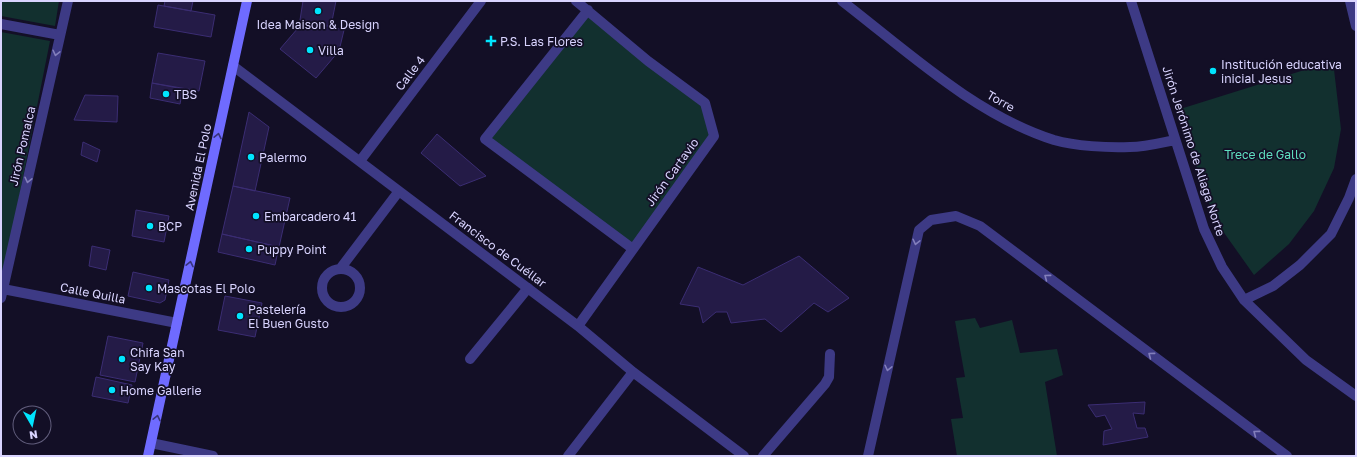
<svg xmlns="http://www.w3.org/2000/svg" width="1357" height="457" viewBox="0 0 1357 457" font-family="'Golos Text',sans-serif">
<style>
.green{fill:#12302f}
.building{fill:#241b47;stroke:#3b2d73}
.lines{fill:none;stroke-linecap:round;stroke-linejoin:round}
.lane{stroke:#3d3a85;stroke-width:10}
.street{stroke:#3d3a85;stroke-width:10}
.secondary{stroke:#6f6bff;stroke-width:10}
.oneway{stroke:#837fbc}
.oneway2{stroke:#38347d}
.poi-dot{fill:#00e5ff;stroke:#130f26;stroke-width:1.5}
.labels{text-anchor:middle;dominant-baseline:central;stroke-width:3.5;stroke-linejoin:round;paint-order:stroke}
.poi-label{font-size:12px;fill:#d9d4ff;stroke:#130f26;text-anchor:start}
.street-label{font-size:12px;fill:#d9d4ff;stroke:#130f26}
.park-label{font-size:12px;fill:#5fe0c0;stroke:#130f26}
</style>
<rect width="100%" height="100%" fill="#130f26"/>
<path class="green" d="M 1,1 L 59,1 L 55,26 L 1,16 Z
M 588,10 L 705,103 L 714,136 L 633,249 L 485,139 Z
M 1,32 L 50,41 L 1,288 Z
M 1333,61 L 1341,129 L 1334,168 L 1314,211 L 1289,244 L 1254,275 L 1215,220 L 1177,110 Z
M 975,318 L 980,328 L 1012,320 L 1020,353 L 1057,349 L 1063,375 L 1045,382 L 1057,456 L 957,456 L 951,419 L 963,418 L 956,378 L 965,377 L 955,321 Z"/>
<path class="building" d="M 165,1 L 193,1 L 191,11 L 164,6 Z
M 303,1 L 336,1 L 331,26 L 300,20 Z
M 158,5 L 215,15 L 211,37 L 154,27 Z
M 304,21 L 344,30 L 339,51 L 316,78 L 280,49 Z
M 158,53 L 205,61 L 199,91 L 152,83 Z
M 152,83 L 183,89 L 180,104 L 150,98 Z
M 85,95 L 118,96 L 117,122 L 74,120 Z
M 249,112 L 269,127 L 255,191 L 233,186 Z
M 437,134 L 486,176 L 460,186 L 421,153 Z
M 83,142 L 100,150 L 97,162 L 81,155 Z
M 233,186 L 290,198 L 279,247 L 222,234 Z
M 136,210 L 169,216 L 164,242 L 132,236 Z
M 222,234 L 279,247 L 275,265 L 218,252 Z
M 92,246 L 110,250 L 106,270 L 89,266 Z
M 799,256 L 849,298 L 828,312 L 814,303 L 781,332 L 765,319 L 731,323 L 727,312 L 716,312 L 703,323 L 699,307 L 680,304 L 698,267 L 743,285 Z
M 133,272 L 169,280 L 165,300 L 160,303 L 128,296 Z
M 225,296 L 262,303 L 255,337 L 218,330 Z
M 108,336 L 143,343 L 135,382 L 100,375 Z
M 96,377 L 132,385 L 128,403 L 92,396 Z
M 1145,402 L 1144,414 L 1133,413 L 1137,428 L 1145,428 L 1148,437 L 1103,445 L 1104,431 L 1112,429 L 1105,415 L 1096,417 L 1088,405 Z"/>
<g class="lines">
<path class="lane" d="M 470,359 L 528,288"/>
<path class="street" d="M 576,1 L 648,61 L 705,103 L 714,136 L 578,326
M 842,1 C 907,51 975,115 1054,140 C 1075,146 1108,148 1130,147 C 1145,147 1160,143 1175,140
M 1131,1 L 1204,229 L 1222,267 L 1244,300 L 1306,360 L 1356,396
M 1350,1 L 1356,26
M 588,10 L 485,139 L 633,249
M 1,24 L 60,35
M 233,66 L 578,326 L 633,372 L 744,456
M 360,161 L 481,1
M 340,269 L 399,191
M322 288a19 19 0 1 1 38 0a19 19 0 1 1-38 0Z
M 3,289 L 177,323
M 1,298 L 68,1
M 1244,300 L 1273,286 L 1300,265 L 1331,234 L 1349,198 L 1356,179
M 151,443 L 213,456
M 568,456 L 633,372
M 763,456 L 825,384 L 829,377 L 830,354
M 868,456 L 919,230 L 931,220 L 956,216 L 980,226 L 1287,456"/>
<path class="secondary" d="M 148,456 L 247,1"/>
</g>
<defs><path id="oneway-chevron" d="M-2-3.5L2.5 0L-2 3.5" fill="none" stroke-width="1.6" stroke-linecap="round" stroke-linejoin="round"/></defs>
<g class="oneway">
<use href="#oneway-chevron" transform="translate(56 53) rotate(103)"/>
<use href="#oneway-chevron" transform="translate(28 180) rotate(103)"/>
<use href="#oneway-chevron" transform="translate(916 242) rotate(103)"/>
<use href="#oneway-chevron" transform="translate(1047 277) rotate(-143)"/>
<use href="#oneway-chevron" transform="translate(1151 355) rotate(-143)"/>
<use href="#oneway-chevron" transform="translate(888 368) rotate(103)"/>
<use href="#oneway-chevron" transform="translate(1256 433) rotate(-143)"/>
</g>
<g class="oneway2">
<use href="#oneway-chevron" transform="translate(218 136) rotate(-78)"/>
<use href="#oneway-chevron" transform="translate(190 264) rotate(-78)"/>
<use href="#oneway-chevron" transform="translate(157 418) rotate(-78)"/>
</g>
<g class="poi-dot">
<circle cx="318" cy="11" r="4"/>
<path d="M489 35h4v4h4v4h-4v4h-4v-4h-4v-4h4z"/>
<circle cx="310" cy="50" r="4"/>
<circle cx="1213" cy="71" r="4"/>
<circle cx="166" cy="94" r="4"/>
<circle cx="251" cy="157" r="4"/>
<circle cx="256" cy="216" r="4"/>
<circle cx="150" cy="226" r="4"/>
<circle cx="249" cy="249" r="4"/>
<circle cx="149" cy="288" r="4"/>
<circle cx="240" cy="316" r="4"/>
<circle cx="122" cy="359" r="4"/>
<circle cx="112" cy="390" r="4"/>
</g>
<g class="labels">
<g class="poi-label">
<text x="318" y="24" text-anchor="middle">Idea Maison &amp; Design</text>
<text x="500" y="41">P.S. Las Flores</text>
<text x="318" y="50">Villa</text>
<text x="1221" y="64">Institución educativa<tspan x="1221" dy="14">inicial Jesus</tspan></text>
<text x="174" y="94">TBS</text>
<text x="259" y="157">Palermo</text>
<text x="264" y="216">Embarcadero 41</text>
<text x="158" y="226">BCP</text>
<text x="257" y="249">Puppy Point</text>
<text x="157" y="288">Mascotas El Polo</text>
<text x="248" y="309">Pastelería<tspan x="248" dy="14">El Buen Gusto</tspan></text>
<text x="130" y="352">Chifa San<tspan x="130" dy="14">Say Kay</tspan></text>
<text x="120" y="390">Home Gallerie</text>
</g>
<g class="street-label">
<text transform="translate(410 73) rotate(-53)">Calle 4</text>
<text transform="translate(1001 101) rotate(30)">Torre</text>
<text transform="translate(22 146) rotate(-77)">Jirón Pomalca</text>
<text transform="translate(1194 151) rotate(72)">Jirón Jerónimo de Aliaga Norte</text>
<text transform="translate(198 167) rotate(-78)">Avenida El Polo</text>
<text transform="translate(672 172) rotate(-54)">Jirón Cartavio</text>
<text transform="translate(498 249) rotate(37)">Francisco de Cuéllar</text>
<text transform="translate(93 293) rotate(11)">Calle Quilla</text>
</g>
<g class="park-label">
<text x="1265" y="154">Trece de Gallo</text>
</g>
</g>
<rect width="1357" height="457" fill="none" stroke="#d9d4ff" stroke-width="4"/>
<g transform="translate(32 425) rotate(171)"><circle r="19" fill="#130f26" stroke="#625e7d"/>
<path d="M0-3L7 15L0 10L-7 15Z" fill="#00e5ff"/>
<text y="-6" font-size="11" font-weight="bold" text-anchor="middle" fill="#d9d4ff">N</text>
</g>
</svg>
